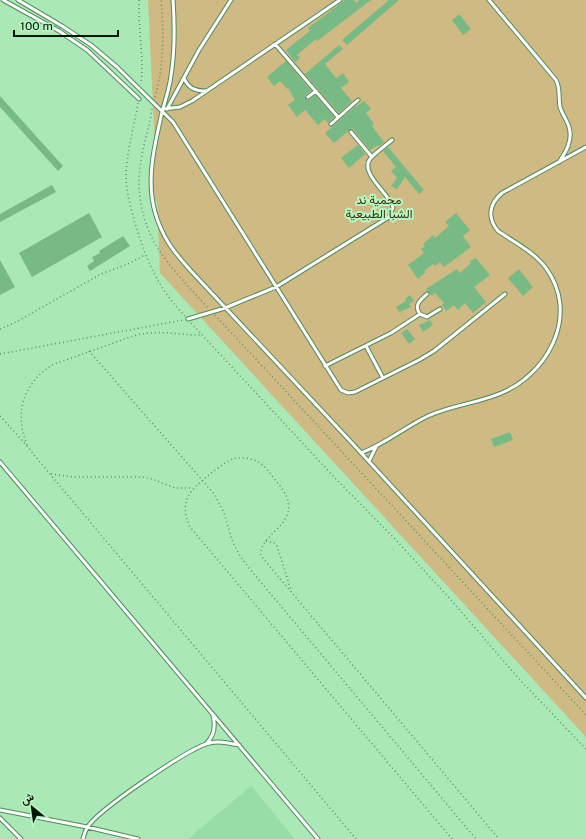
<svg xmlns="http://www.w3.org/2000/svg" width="586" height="839" viewBox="0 0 586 839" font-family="'Public Sans',Vazirmatn,sans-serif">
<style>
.built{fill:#98dda7}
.green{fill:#ceba82}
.building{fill:#78ba86}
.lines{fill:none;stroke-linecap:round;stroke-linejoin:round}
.lane-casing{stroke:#4e8a5c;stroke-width:5}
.path{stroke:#618d6a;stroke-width:1.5;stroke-dasharray:1 3;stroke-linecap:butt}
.lane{stroke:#fff;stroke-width:3}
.labels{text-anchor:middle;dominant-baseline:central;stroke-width:4;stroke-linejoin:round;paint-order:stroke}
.park-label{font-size:12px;fill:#3b300d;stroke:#b7f6c3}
</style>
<rect width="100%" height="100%" fill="#aae8b6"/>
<path class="built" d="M 251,786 L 295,839 L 188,839 Z"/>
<path class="green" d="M 148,0 L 586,0 L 586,737 L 160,273 L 157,203 L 151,191 L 155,149 Z"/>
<path class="building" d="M 345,0 L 354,0 L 356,3 L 359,1 L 358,0 L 371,0 L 317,41 L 316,39 L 297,55 L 300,58 L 295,62 L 286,50 L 310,31 L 308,28 Z
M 389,0 L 399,0 L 347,45 L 342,40 Z
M 459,14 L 471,29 L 463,35 L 452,20 Z
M 339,45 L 343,49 L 325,64 L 336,78 L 343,73 L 349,82 L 341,88 L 352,101 L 339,113 L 305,74 Z
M 286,61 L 311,91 L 305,95 L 306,99 L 309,100 L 315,95 L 334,117 L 328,123 L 325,119 L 318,125 L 305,110 L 297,117 L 288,105 L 295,100 L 288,88 L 287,89 L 280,81 L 274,86 L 267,77 Z
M 0,96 L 63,166 L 58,171 L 0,107 Z
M 364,101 L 371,109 L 366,113 L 374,124 L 372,126 L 384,142 L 379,146 L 378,145 L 370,150 L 352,128 L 334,143 L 325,133 L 356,106 L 357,106 Z
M 358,145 L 365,154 L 349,168 L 341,158 Z
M 388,147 L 424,190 L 419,194 L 405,177 L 397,189 L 391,186 L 397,178 L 391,171 L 396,167 L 383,151 Z
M 52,185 L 56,192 L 0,222 L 0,214 Z
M 89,213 L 102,237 L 32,277 L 19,253 Z
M 456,213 L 470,230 L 463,236 L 471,247 L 444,267 L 440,262 L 435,266 L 433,264 L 424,271 L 426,272 L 418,279 L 408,265 L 424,253 L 421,249 L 425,246 L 423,244 L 433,235 L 435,238 L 449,226 L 445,222 Z
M 123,236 L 130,246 L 90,271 L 87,266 L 94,261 L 92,257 L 100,253 L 99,251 Z
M 476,258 L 490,275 L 474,287 L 486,302 L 473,313 L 465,303 L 458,310 L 454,305 L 446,311 L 442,305 L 444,303 L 435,293 L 432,296 L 426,289 L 457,269 L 460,273 L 471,263 L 470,261 Z
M 0,260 L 15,287 L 0,295 Z
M 519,269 L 533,287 L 523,296 L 508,278 Z
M 410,295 L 414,301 L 409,304 L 411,307 L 399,312 L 396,307 L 406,301 L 405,299 Z
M 430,320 L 433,325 L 423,332 L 419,325 Z
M 407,329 L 415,339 L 409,344 L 401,333 Z
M 510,432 L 513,440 L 494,447 L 491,439 Z"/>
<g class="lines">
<defs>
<path id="lane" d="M 3,0 L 59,31 L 87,50 L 139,99
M 18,0 L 62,26 L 91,45 L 117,67 L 173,122 L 341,390 L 348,393 L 355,392 L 419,360 L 434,351 L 505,294
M 173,0 C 175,28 175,55 170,82 C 168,92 165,102 162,112 C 152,158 141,198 168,242 C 174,252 183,262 191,271 L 352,443 L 586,698
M 489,0 L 556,80 C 561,90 558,97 560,107 C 562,114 567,120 569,127 C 573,140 566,152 559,162
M 275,44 L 338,117
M 184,78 C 188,88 195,91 206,91
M 308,97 L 316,91
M 163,109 L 180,107 L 192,101 L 340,0
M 167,109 L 199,50 L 231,0
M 331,124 L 358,100
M 351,132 L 372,157
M 427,294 C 421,300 413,305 420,314 L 427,317 L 440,309
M 188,319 L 225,308 L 276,287 L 389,217 L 393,208 L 392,204 C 386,192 360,172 370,159 C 376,152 385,146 392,140
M 366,346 L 383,378
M 325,366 L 391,333 L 420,314
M 361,453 C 385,444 405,427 428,416 C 454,404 483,403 508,390 C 552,367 578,312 546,268 C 534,252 514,242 498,231 C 487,218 489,204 502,193 L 586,147
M 369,461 L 376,447
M 0,462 L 318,839
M 206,744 C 214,736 216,727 213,716
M 0,810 L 87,827 L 138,839
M 0,818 L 21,839
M 83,839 C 84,835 85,831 87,828 C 97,810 186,751 206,744 C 217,740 229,743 239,745"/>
</defs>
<use href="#lane" class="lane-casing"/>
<path class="path" d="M 139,0 C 138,28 144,56 141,84
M 155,97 C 164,66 164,32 161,0
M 138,103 C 134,127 127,151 126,175 C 126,192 131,208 135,223 C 146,259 158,289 185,316
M 152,109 C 149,129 142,148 140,168 C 136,195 144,228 159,250 C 173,271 191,289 208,308
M 215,315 L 586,715
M 191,323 L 335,478 L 394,538 L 452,601 L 519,679 L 586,749
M 0,329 L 16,322 L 101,274 L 128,264 L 145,255
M 89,351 L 209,488 L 215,495 L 224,513 L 233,543 L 240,556 L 249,568 L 476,839
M 0,354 L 183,320
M 0,416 L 28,447 L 34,455 L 356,839
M 27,445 C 14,412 23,384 52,365 L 133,336 C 158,329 177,335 202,335
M 51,474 L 73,477 L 142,477 L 152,479 L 175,488 L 193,488
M 266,541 L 274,543 L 277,546 L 291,590
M 452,839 L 190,527 C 185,517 183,506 189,495 C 193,486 224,462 233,459 C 241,457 250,458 257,461 C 265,466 271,474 276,481 C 313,523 257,531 261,556 L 499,839"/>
<use href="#lane" class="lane"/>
</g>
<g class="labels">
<g class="park-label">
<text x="379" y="200">محمية ند<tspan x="379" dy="14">الشبا الطبيعية</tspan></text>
</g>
</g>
<g transform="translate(32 807) rotate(331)" stroke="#b7f6c3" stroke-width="3" paint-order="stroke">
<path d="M0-3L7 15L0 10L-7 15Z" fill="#001304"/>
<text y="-6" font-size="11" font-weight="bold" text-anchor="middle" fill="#001304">ش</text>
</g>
<path d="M14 30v6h104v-6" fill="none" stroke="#001304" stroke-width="2"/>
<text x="20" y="30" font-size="12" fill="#001304" stroke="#b7f6c3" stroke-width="3" paint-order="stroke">100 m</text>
</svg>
